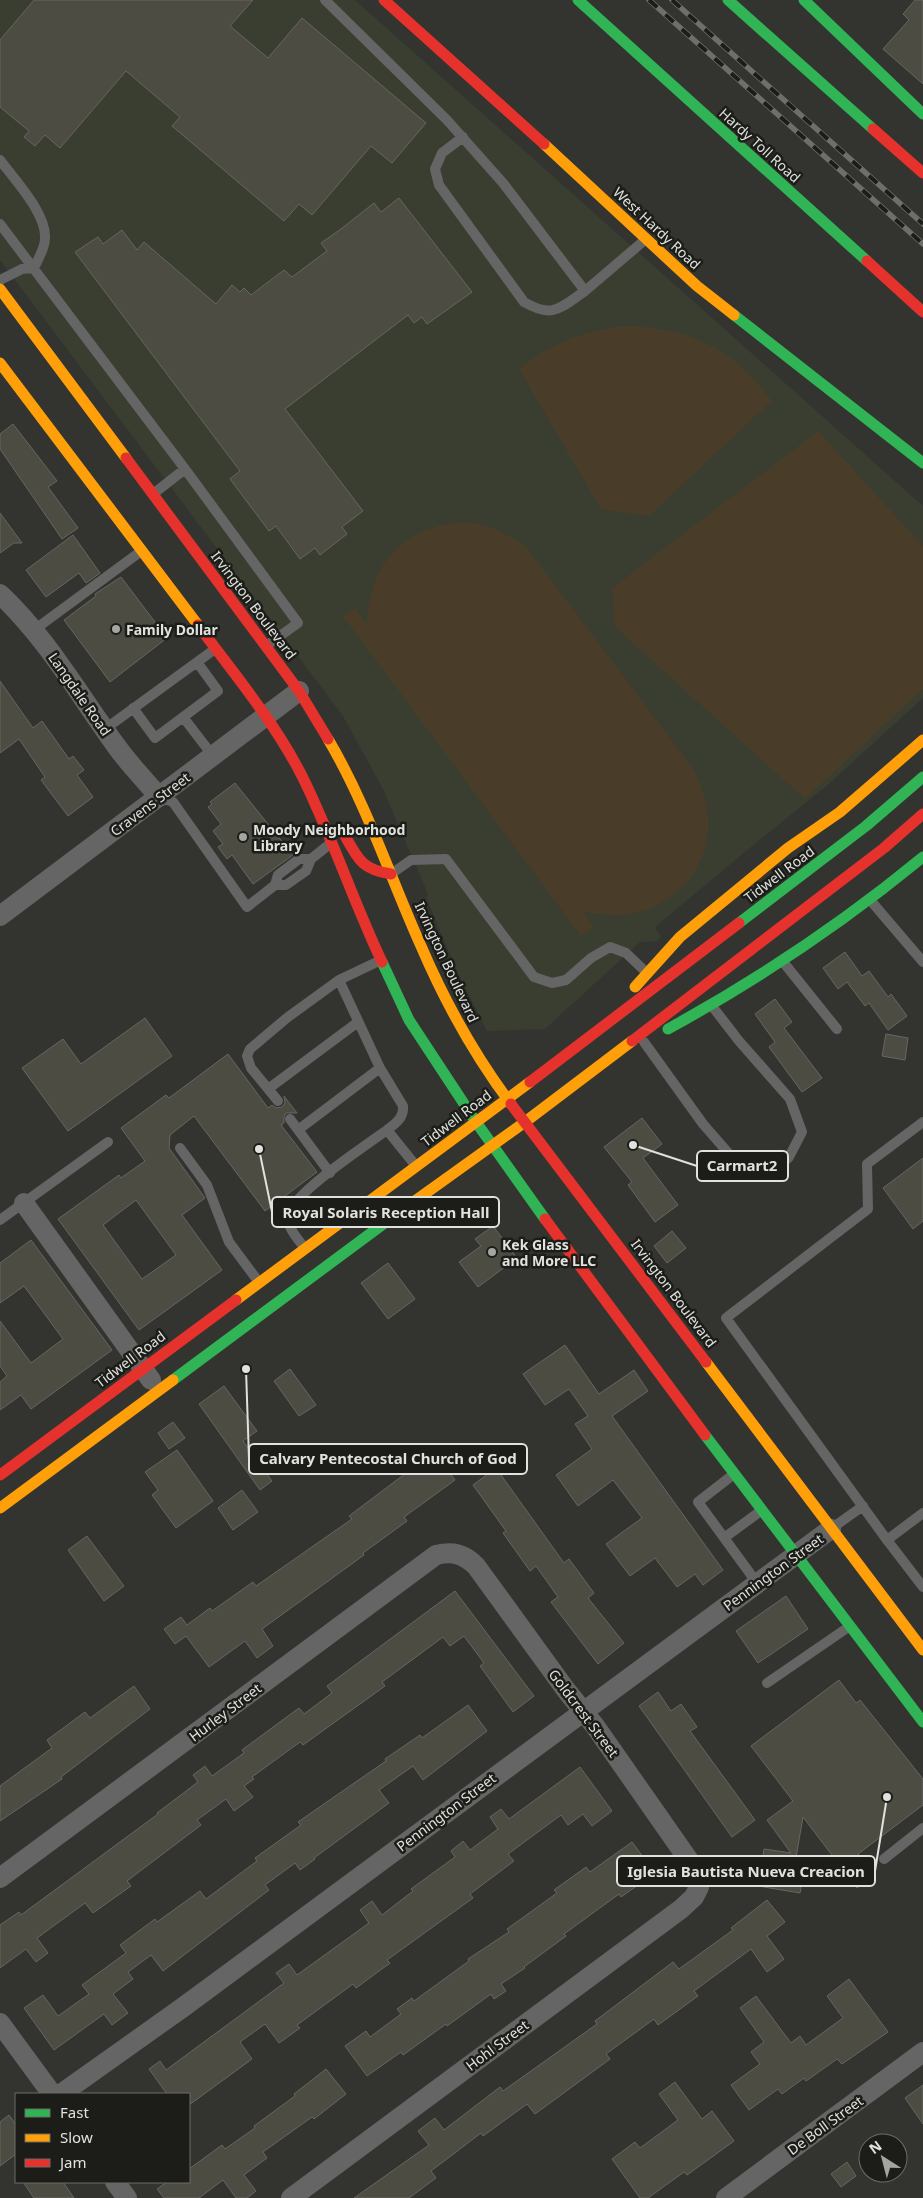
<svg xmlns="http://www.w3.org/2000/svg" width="923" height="2198" viewBox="0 0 923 2198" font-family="'Noto Sans',sans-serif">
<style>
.built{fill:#393e30}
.green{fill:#493d29}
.building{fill:#4c4c43;stroke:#666663;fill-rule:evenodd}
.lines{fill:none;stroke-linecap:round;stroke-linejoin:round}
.lane{stroke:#646564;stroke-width:10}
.street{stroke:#646564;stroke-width:20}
.fast{stroke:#30b455;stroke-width:11}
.slow{stroke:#ff9f0a;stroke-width:11}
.jam{stroke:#e5322d;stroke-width:11}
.rail-casing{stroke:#6e6f6c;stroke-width:5.5}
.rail{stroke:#1c1d19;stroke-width:4;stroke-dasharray:11;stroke-linecap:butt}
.poi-dot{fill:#a3a5a0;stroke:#1c1d19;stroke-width:2}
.labels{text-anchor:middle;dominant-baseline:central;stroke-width:5;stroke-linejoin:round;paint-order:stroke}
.street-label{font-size:14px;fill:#e0e2dd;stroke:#1c1d19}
.poi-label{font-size:14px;font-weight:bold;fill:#e0e2dd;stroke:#1c1d19;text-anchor:start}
.leader{fill:none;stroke:#e0e2dd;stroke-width:2}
.callout-dot{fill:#e0e2dd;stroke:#1c1d19;stroke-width:2}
.callout{fill:#1c1d19;stroke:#e0e2dd;stroke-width:2}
.callout-label{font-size:15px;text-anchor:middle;font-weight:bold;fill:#e0e2dd}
</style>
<rect width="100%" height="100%" fill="#333430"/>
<path class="built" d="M 0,0 L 355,0 L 923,506 L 923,698 L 831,782 L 745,852 L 655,927 L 661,937 L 657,941 L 640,942 L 545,1029 L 487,1031 L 458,973 L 426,898 L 428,894 L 383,789 L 343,716 L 0,260 Z"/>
<path class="green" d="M 628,326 C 691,328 735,350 772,401 L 649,516 L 601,509 L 519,369 C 552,343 586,329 628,326 Z
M 818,431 L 923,546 L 923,689 L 805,799 L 615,627 L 612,588 Z
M 463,522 C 488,525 507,532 527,548 L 691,766 C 741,848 675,935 583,911 L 594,927 L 581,936 L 343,616 L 355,608 L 367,624 C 369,564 402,527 463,522 Z"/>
<path class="building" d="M 34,0 L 253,0 L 230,26 L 268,58 L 302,18 L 426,123 L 392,163 L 371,146 L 312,215 L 299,204 L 284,221 L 172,126 L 180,117 L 126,71 L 60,148 L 45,135 L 35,146 L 24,137 L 29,131 L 0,107 L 0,40 Z
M 915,0 L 923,0 L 923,84 L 883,49 L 909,20 L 903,14 Z
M 399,198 L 472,292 L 427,324 L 422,317 L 414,323 L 408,315 L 285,409 L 363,511 L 342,527 L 347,534 L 320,555 L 315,548 L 300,559 L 276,526 L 269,531 L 230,479 L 240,471 L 75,252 L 98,237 L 103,244 L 122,230 L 137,250 L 144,242 L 216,304 L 232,285 L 240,292 L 244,288 L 251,295 L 284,270 L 292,277 L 327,251 L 321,243 L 341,229 L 374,203 L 381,212 Z
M 13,424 L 57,481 L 48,487 L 78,528 L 62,539 L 0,449 L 0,434 Z
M 0,513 L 22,543 L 14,543 L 0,553 Z
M 73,535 L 100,573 L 86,583 L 79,573 L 46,597 L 26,570 Z
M 121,577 L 167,638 L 110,682 L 64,620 L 96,596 L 95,594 Z
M 0,681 L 33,728 L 42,721 L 69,759 L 73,756 L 84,770 L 77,775 L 93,797 L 68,816 L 41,780 L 45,777 L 19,739 L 0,753 Z
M 235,783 L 293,855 L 253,884 L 232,855 L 227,859 L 218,847 L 223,844 L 213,831 L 221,824 L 208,807 L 212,804 L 210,802 Z
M 845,952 L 862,976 L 869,971 L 888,997 L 891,994 L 907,1016 L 888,1030 L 869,1003 L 865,1006 L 847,982 L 838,989 L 823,968 Z
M 775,999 L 792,1022 L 784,1028 L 822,1078 L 802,1092 L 769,1047 L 775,1042 L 755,1014 Z
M 145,1018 L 172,1056 L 68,1131 L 22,1068 L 63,1039 L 81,1064 Z
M 886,1034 L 908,1038 L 905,1060 L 882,1056 Z
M 228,1054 L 268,1108 L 272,1105 L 276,1108 L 282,1107 L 285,1103 L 284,1096 L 297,1113 L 286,1113 L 284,1117 L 284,1123 L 281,1125 L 317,1172 L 265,1211 L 194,1116 L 170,1135 L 169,1148 L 205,1198 L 182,1215 L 222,1270 L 139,1330 L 58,1219 L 119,1175 L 121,1178 L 145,1161 L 121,1128 L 166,1095 L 169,1098 ZM 136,1200 L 176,1255 L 142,1279 L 103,1225 Z
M 642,1118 L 662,1144 L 643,1158 L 678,1205 L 655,1222 L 628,1185 L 632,1182 L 604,1147 Z
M 923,1158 L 923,1221 L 913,1229 L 883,1188 Z
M 493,1226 L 517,1258 L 478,1287 L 459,1262 L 481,1246 L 475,1239 Z
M 672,1231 L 686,1248 L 667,1263 L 654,1246 Z
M 31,1240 L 112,1350 L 31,1409 L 21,1395 L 0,1410 L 0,1382 L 7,1376 L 0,1366 L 0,1321 L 31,1363 L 63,1339 L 24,1286 L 0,1303 L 0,1263 Z
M 388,1263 L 415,1299 L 388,1319 L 361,1283 Z
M 565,1345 L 599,1394 L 634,1370 L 648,1391 L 612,1416 L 723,1570 L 703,1585 L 695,1574 L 677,1587 L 655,1558 L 630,1576 L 606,1544 L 642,1518 L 613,1480 L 578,1506 L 556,1475 L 592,1449 L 575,1424 L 588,1416 L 569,1389 L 545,1405 L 523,1374 Z
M 290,1369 L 316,1405 L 299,1416 L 274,1381 Z
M 224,1386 L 257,1431 L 243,1441 L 272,1481 L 260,1490 L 199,1404 Z
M 173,1422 L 185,1438 L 169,1449 L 158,1433 Z
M 177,1450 L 213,1501 L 176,1528 L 152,1495 L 158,1490 L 145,1472 Z
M 434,1452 L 455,1480 L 404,1517 L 407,1521 L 363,1553 L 364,1555 L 262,1629 L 273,1646 L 257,1658 L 245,1641 L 209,1667 L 186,1636 L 175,1644 L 164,1629 L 181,1617 L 187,1625 L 210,1608 L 212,1611 L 253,1582 L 256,1586 L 352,1519 L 349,1516 Z
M 496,1468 L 564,1563 L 569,1559 L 594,1593 L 588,1598 L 624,1643 L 598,1664 L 551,1602 L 558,1597 L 536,1566 L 530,1571 L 503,1533 L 506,1531 L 473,1485 Z
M 242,1490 L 258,1512 L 233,1530 L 218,1508 Z
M 87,1536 L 124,1586 L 104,1601 L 68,1550 Z
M 455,1591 L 534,1696 L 513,1712 L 480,1666 L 484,1663 L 464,1636 L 450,1646 L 443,1637 L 382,1682 L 385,1686 L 303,1745 L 300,1742 L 252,1777 L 254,1779 L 244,1786 L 253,1797 L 234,1811 L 226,1799 L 197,1820 L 201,1825 L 127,1881 L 131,1886 L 93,1913 L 85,1903 L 37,1938 L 48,1953 L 36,1962 L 26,1949 L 0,1968 L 0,1925 L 19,1912 L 21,1915 L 158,1814 L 157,1813 L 198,1782 L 193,1775 L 205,1766 L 212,1776 L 244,1753 L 242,1750 L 299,1708 L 304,1714 L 332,1693 L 327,1686 Z
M 786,1596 L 808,1629 L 758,1663 L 736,1631 Z
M 839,1680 L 856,1703 L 860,1700 L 923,1779 L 923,1805 L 858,1854 L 874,1875 L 857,1888 L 803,1817 L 793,1875 L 803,1877 L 800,1893 L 758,1886 L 764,1849 L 791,1853 L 767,1820 L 793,1801 L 751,1746 Z
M 134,1686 L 150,1709 L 61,1777 L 62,1779 L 0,1821 L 0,1786 L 52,1748 L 47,1740 L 85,1712 L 90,1718 Z
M 658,1692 L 671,1711 L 681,1704 L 697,1727 L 690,1731 L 755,1820 L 732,1837 L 639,1706 Z
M 468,1705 L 487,1731 L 423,1780 L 413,1766 L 379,1790 L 389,1803 L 314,1858 L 315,1859 L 300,1870 L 295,1863 L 265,1885 L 269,1890 L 163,1971 L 151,1955 L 128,1972 L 133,1979 L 113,1994 L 128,2013 L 112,2025 L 104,2014 L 54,2050 L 24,2008 L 43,1995 L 58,2016 L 89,1994 L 82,1985 L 126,1953 L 120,1945 L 155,1919 L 157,1922 L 200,1891 L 206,1899 L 257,1861 L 255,1858 L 301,1825 L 298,1822 L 386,1761 L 385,1759 L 420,1735 L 422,1738 Z
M 580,1767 L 612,1811 L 592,1826 L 583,1814 L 568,1825 L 561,1815 L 508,1854 L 514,1861 L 470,1894 L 473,1898 L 387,1960 L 390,1963 L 356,1988 L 353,1984 L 297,2025 L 300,2028 L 279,2043 L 265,2024 L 240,2042 L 252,2059 L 189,2105 L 189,2094 L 167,2094 L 149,2069 L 160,2061 L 166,2070 L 284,1983 L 276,1973 L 289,1964 L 297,1975 L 369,1923 L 360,1910 L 372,1901 L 382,1915 L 413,1891 L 411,1889 L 455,1857 L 451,1851 L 463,1841 L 470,1850 L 498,1829 L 490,1817 L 501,1809 L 509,1819 Z
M 632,1842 L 655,1873 L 621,1897 L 619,1894 L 564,1934 L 566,1936 L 524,1967 L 525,1968 L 501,1984 L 506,1991 L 494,1999 L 491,1994 L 447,2026 L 446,2024 L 403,2055 L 401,2052 L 367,2076 L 345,2046 L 366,2031 L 370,2037 L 401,2014 L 397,2009 L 412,1998 L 414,2001 L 469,1961 L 468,1959 L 509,1932 L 507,1929 L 557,1893 L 554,1890 L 586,1867 L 590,1872 Z
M 767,1900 L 785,1922 L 767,1936 L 784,1959 L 767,1972 L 751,1949 L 694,1991 L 698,1996 L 658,2025 L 654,2019 L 606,2054 L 610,2059 L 535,2114 L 527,2104 L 483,2136 L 481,2133 L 431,2171 L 436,2178 L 409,2198 L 354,2198 L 429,2145 L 418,2131 L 435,2118 L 444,2130 L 500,2087 L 503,2091 L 597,2024 L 595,2021 L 673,1962 L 679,1969 L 733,1930 L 731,1928 Z
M 849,1979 L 888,2032 L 842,2064 L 837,2059 L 806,2081 L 804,2078 L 782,2094 L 778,2089 L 749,2110 L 731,2085 L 760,2064 L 751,2052 L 764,2042 L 740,2008 L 756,1996 L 791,2043 L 800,2036 L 806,2045 L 843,2018 L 827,1996 Z
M 326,2069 L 346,2094 L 314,2119 L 312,2117 L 263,2152 L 267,2158 L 244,2175 L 256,2191 L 247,2198 L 236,2198 L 223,2180 L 199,2198 L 164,2198 L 157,2189 L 167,2182 L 189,2182 L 189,2169 L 222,2145 L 225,2149 L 255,2128 L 254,2126 L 295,2096 L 294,2094 Z
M 675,2082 L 702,2119 L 712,2111 L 734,2141 L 687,2175 L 684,2172 L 648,2198 L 640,2198 L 612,2159 L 635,2142 L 640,2148 L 678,2120 L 659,2094 Z
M 923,2085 L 923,2124 L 905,2098 Z
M 9,2115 L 16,2125 L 16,2154 L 0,2166 L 0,2122 Z
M 847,2162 L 856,2176 L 841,2187 L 831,2174 Z
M 23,2182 L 63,2182 L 74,2198 L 34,2198 Z"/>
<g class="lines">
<path class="lane" d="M 325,0 L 447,120 L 503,183 L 585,291 L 646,239
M 463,137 L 442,153 L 435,169 L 439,185 L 524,302 C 553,319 560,308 585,291
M 0,160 C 15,180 47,214 45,239 C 45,248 38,259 34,268
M 0,224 L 185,469 L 298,623 L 266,646
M 0,280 L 22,269 L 34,268
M 153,494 L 185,469
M 34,630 L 140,552
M 133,708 L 155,738 L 218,691 L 197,662
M 183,717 L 213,756
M 105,729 L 215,649
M 159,797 L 173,802 L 247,907 L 275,885 L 278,875 L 299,859 L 311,859
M 391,874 L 411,860 L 446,859 L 534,977 L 552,983 L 566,980 L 591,958 L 610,947 L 626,953 L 647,973
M 275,885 L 286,885 L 306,871 L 311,859 L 331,843
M 871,901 L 923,962
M 379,961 L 339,980 L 380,1068 L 403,1106 C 404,1118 396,1123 387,1130
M 784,963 L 837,1029
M 644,1042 L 703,1124 L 737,1163 L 771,1174 L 789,1157 L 802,1132 L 790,1099 L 739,1041 L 712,1006
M 268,1089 L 358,1022
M 278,1101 L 251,1068 L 247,1056 L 250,1049 L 288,1017 L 339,980
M 290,1119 L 330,1173
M 923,1122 L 867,1164 L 868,1209 L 726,1318 L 887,1540 L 923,1513
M 298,1130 L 380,1068
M 180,1148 L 207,1185 L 229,1242 L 258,1281
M 0,1220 L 108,1142
M 304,1247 C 297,1238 286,1227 289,1214 C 293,1193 368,1144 387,1130 L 416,1166
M 734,1474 L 698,1502 L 757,1583
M 832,1528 L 863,1506
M 724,1538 L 762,1510
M 887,1540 L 923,1587
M 767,1683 L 850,1626
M 884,1859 L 923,1828"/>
<path class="street" d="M 0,594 C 47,638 79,695 117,747 C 129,764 145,780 159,797
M 0,916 L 299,691
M 24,1203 L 151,1380
M 0,1878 L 436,1555 C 453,1551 464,1554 476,1566 L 566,1690 L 595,1726 L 695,1869 L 699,1878 L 699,1887 L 694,1897 L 681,1909 L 291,2198
M 0,2023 L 52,2094
M 61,2094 L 182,2008 L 831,1529
M 115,2182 L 127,2198
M 726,2198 L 923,2052"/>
<path class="fast" d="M 578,0 L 867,261
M 728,0 L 873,129
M 804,0 L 923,114
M 734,315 L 923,463
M 739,923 L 866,826 L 923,777
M 382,962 L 409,1020 L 476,1122 L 545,1219
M 668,1029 C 759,979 843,923 923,857
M 173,1380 L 394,1216
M 705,1435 L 923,1722"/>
<path class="slow" d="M 544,144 L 697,286 L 734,315
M 0,289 L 126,458
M 0,363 L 198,625
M 328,739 C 367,805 390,877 421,946 C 445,1002 475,1056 511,1104
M 635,987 L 680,937 L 788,848 L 840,812 L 923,740
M 394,1216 L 525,1122 L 632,1041
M 236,1300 L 530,1082
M 706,1362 L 923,1650
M 0,1508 L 173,1380"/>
<path class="jam" d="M 384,0 L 544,144
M 873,129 L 923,173
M 867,261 L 923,312
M 126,458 L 299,691 L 328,739
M 198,625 C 234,674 274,721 302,776 C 332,836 353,901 382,962
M 344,834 C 358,859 361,869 391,874
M 632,1041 L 884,848 L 923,814
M 530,1082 L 739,923
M 511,1104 L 706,1362
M 545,1219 L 705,1435
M 0,1475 L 236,1300"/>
<defs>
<path id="rail" d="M 649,0 L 923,244
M 672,0 L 923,224"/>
</defs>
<use href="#rail" class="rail-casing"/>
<use href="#rail" class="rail"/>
</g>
<g class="poi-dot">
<circle cx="116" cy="629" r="5"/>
<circle cx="243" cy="837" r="5"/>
<circle cx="492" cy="1252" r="5"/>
</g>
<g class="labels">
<g class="street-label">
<text transform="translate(760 145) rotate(42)">Hardy Toll Road</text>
<text transform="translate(657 228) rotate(43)">West Hardy Road</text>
<text transform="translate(254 605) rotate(53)">Irvington Boulevard</text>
<text transform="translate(80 694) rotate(55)">Langdale Road</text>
<text transform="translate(150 804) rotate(-37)">Cravens Street</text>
<text transform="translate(779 874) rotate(-37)">Tidwell Road</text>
<text transform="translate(447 962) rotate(65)">Irvington Boulevard</text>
<text transform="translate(456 1118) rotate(-37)">Tidwell Road</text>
<text transform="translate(674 1293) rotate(53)">Irvington Boulevard</text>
<text transform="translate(130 1359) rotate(-37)">Tidwell Road</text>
<text transform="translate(773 1572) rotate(-36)">Pennington Street</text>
<text transform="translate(225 1712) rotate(-37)">Hurley Street</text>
<text transform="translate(584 1713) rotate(53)">Goldcrest Street</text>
<text transform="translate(446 1812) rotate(-37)">Pennington Street</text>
<text transform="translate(497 2045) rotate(-37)">Hohl Street</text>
<text transform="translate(825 2125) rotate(-36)">De Boll Street</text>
</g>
<g class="poi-label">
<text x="126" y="629">Family Dollar</text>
<text x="253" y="829">Moody Neighborhood<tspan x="253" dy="16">Library</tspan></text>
<text x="502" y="1244">Kek Glass<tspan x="502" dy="16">and More LLC</tspan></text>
</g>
</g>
<path class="leader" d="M633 1145L697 1166M259 1149L272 1212M246 1369L249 1459M887 1797L875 1871"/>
<g class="callout-dot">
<circle cx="633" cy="1145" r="5"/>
<circle cx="259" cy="1149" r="5"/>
<circle cx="246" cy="1369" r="5"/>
<circle cx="887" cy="1797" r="5"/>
</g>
<g class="callout">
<rect x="697" y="1151" width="91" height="30" rx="5"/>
<rect x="272" y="1197" width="227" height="30" rx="5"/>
<rect x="249" y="1444" width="278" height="30" rx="5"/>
<rect x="617" y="1856" width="258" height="30" rx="5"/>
</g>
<g class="callout-label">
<text x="742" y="1171">Carmart2</text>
<text x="386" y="1218">Royal Solaris Reception Hall</text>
<text x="388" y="1464">Calvary Pentecostal Church of God</text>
<text x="746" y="1877">Iglesia Bautista Nueva Creacion</text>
</g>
<rect x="15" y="2093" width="175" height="90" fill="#1c1d19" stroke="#6a6c67"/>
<rect x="25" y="2109" width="25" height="8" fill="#30b455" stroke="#6a6c67"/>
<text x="60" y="2118" font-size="15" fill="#e0e2dd">Fast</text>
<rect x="25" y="2134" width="25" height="8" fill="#ff9f0a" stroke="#6a6c67"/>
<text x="60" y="2143" font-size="15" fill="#e0e2dd">Slow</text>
<rect x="25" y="2159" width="25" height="8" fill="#e5322d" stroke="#6a6c67"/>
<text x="60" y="2168" font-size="15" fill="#e0e2dd">Jam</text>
<g transform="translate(883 2158) rotate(324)"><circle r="24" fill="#1c1d19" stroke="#6a6c67"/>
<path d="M0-4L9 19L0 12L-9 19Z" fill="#a3a5a0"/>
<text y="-8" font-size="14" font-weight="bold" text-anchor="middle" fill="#e0e2dd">N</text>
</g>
</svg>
